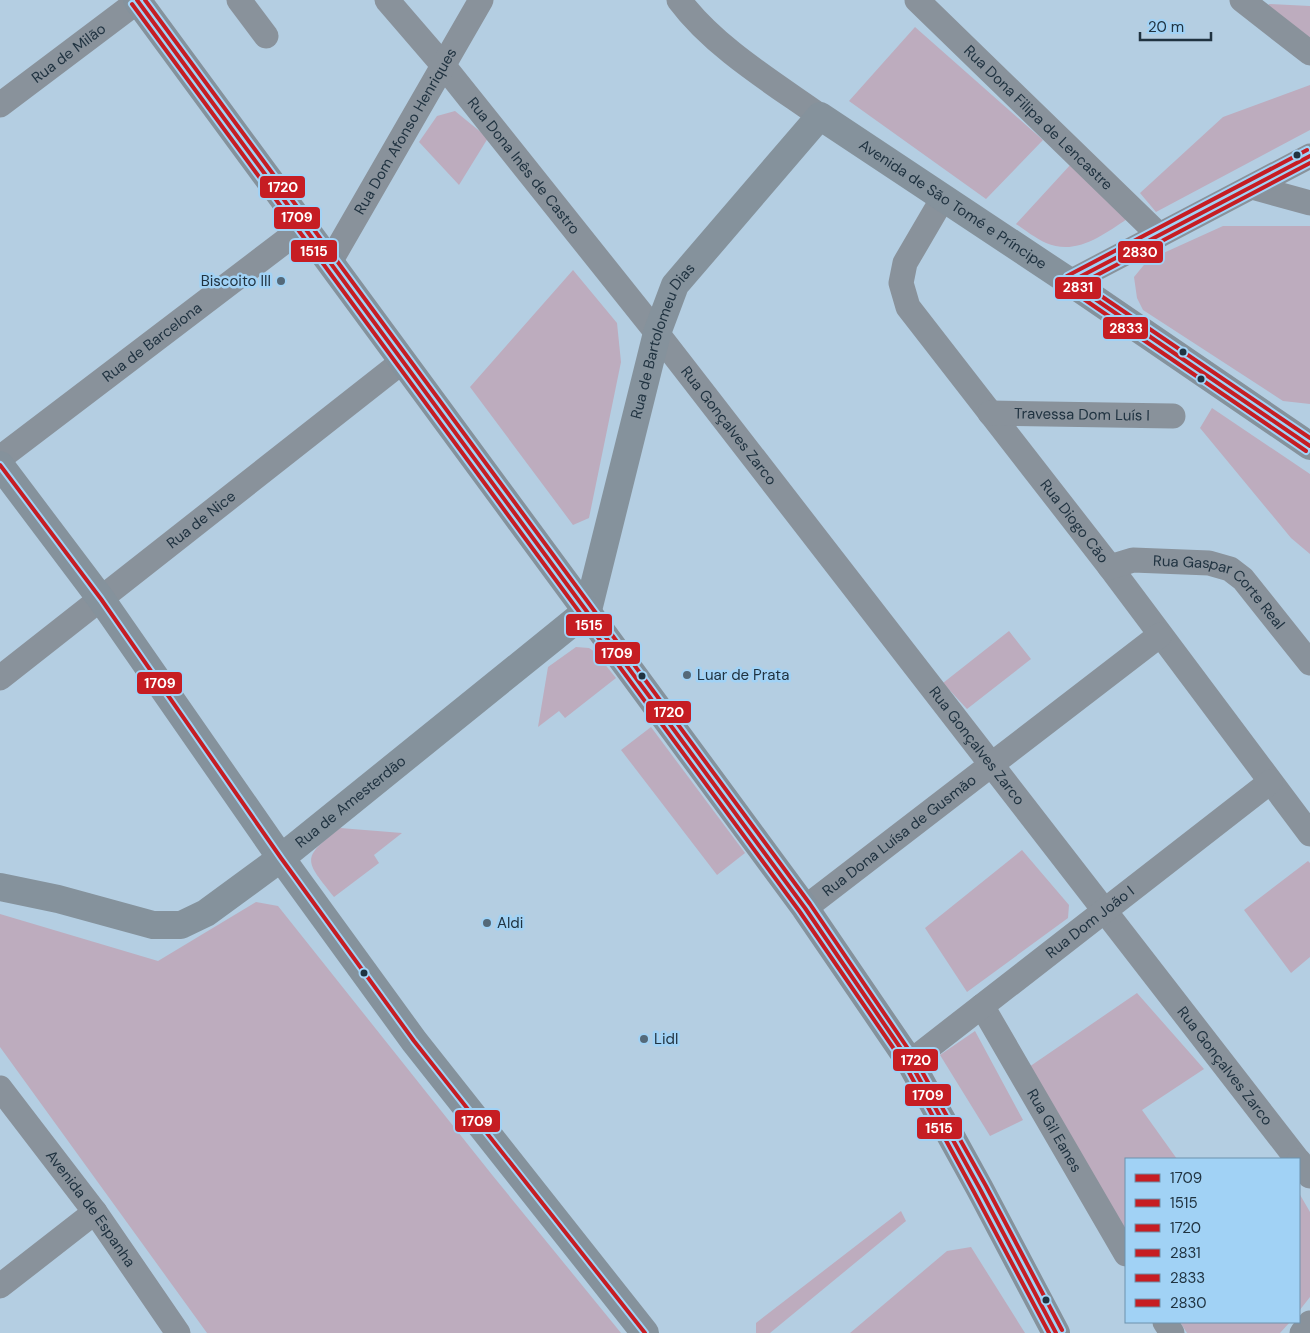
<svg xmlns="http://www.w3.org/2000/svg" width="1310" height="1333" viewBox="0 0 1310 1333" font-family="'DM Sans',sans-serif">
<style>
.green{fill:#bdacbe}
.lines{fill:none;stroke-linecap:round;stroke-linejoin:round}
.street{stroke:#89929b;stroke-width:25}
.secondary{stroke:#85929c;stroke-width:28}
.bus-1-casing{stroke:#a1d2f5;stroke-width:8}
.bus-2-casing{stroke:#a1d2f5;stroke-width:8}
.bus-3-casing{stroke:#a1d2f5;stroke-width:8}
.bus-4-casing{stroke:#a1d2f5;stroke-width:8}
.bus-5-casing{stroke:#a1d2f5;stroke-width:8}
.bus-6-casing{stroke:#a1d2f5;stroke-width:8}
.bus-1{stroke:#c61d23;stroke-width:4}
.bus-2{stroke:#c61d23;stroke-width:4}
.bus-3{stroke:#c61d23;stroke-width:4}
.bus-4{stroke:#c61d23;stroke-width:4}
.bus-5{stroke:#c61d23;stroke-width:4}
.bus-6{stroke:#c61d23;stroke-width:4}
.bus-dot{fill:#203341;stroke:#a1d2f5;stroke-width:2}
.poi-dot{fill:#546979;stroke:#a1d2f5;stroke-width:2}
.labels{text-anchor:middle;dominant-baseline:central;stroke-width:5;stroke-linejoin:round;paint-order:stroke}
.street-label{font-size:15px;fill:#203341;stroke:#a1d2f5}
.poi-label{font-size:15px;fill:#203341;stroke:#a1d2f5;text-anchor:start}
.line-badge{stroke:#a1d2f5;stroke-width:2}
.badge-label{font-size:14px;text-anchor:middle;font-weight:bold;fill:#fff}
</style>
<rect width="100%" height="100%" fill="#b4cee2"/>
<path class="green" d="M 1269,4 L 1310,6 L 1310,44 L 1265,10 Z
M 915,27 L 1043,140 L 986,199 L 849,101 Z
M 1310,85 L 1310,130 L 1156,212 L 1140,193 L 1223,117 Z
M 455,111 L 488,138 L 459,185 L 419,142 L 437,116 Z
M 1072,163 L 1127,219 C 1103,235 1076,256 1046,243 C 1035,238 1025,230 1016,224 Z
M 1223,226 L 1310,226 L 1310,404 L 1283,401 L 1143,310 L 1137,298 L 1134,277 L 1148,260 Z
M 573,270 L 617,323 L 621,362 L 589,518 L 573,525 L 470,387 Z
M 1212,408 L 1310,474 L 1310,554 L 1291,538 L 1200,428 Z
M 1009,631 L 1031,659 L 967,709 L 943,683 Z
M 576,647 L 589,648 L 595,652 L 616,678 L 565,718 L 559,711 L 538,727 L 548,667 Z
M 651,727 L 745,853 L 717,875 L 621,750 Z
M 340,828 L 402,833 L 374,855 L 379,863 L 334,897 C 305,860 300,859 340,828 Z
M 1022,850 L 1069,905 L 1068,918 L 967,992 L 925,928 Z
M 1308,861 L 1310,863 L 1310,957 L 1291,973 L 1244,910 Z
M 256,902 L 278,906 L 493,1176 L 621,1333 L 207,1333 L 0,1047 L 0,914 L 158,961 Z
M 1137,993 L 1204,1069 L 1142,1110 L 1177,1159 L 1126,1159 L 1126,1231 L 1029,1067 Z
M 975,1031 L 1023,1120 L 990,1136 L 940,1055 Z
M 1299,1193 L 1310,1212 L 1310,1297 L 1299,1311 Z
M 901,1211 L 906,1221 L 770,1333 L 756,1333 L 756,1323 Z
M 971,1247 L 1025,1333 L 850,1333 L 947,1251 Z
M 1180,1322 L 1290,1322 L 1280,1333 L 1187,1333 Z"/>
<g class="lines">
<g class="street">
<path d="M 239,0 L 266,36"/>
<path id="s1" d="M 387,0 L 443,65 L 657,333 L 1297,1159"/>
<path d="M 679,0 C 714,47 772,82 820,116"/>
<path id="s2" d="M 917,0 L 1159,235"/>
<path d="M 1242,0 L 1310,53"/>
<path id="s3" d="M 0,105 L 138,1"/>
<path d="M 1252,187 L 1310,203"/>
<path id="s4" d="M 943,198 L 905,263 L 901,283 L 908,307 L 1110,567 L 1310,834"/>
<path id="s5" d="M 330,262 L 481,0"/>
<path d="M 1070,282 L 1310,156"/>
<path id="s6" d="M 990,413 L 1173,416"/>
<path id="s7" d="M 0,458 L 305,226"/>
<path id="s8" d="M 1110,567 L 1133,560 L 1209,563 L 1230,569 L 1243,579 L 1310,663"/>
<path id="s9" d="M 0,678 L 403,361"/>
<path id="s10" d="M 805,908 L 1160,635"/>
<path id="s11" d="M 982,1006 L 1126,1254"/>
<path id="s12" d="M 910,1062 L 1270,782"/>
<path id="s13" d="M 0,1088 L 95,1212 L 178,1333"/>
<path d="M 1299,1161 L 1310,1176"/>
<path d="M 0,1286 L 95,1212"/>
<path d="M 1165,1322 L 1172,1333"/>
<path d="M 1302,1333 L 1310,1323"/>
</g>
<g class="secondary">
<path d="M 137,0 L 805,908 L 910,1062 L 980,1189 L 1056,1333"/>
<path d="M 0,465 L 101,599 L 281,858 L 414,1041 L 645,1333"/>
<path id="s14" d="M 588,610 L 657,333 L 675,285 L 820,116 L 1070,282 L 1310,446"/>
<path id="s15" d="M 0,887 L 58,899 L 153,925 L 181,925 L 206,913 L 281,858 L 588,610"/>
</g>
<defs>
<path id="bus-1" d="M 137,0 L 805,908 L 910,1062 L 980,1189 L 1056,1333
M 0,465 L 101,599 L 281,858 L 414,1041 L 645,1333"/>
<path id="bus-2" d="M 132,4 L 800,912 L 905,1065 L 974,1192 L 1049,1333"/>
<path id="bus-3" d="M 145,0 L 810,904 L 915,1059 L 986,1186 L 1062,1330"/>
<path id="bus-4" d="M 1310,156 L 1070,282 L 1310,446"/>
<path id="bus-5" d="M 1306,451 L 1066,287 L 1064,282 L 1067,276 L 1307,150"/>
<path id="bus-6" d="M 1310,163 L 1082,283 L 1310,438"/>
</defs>
<use href="#bus-1" class="bus-1-casing"/>
<use href="#bus-2" class="bus-2-casing"/>
<use href="#bus-3" class="bus-3-casing"/>
<use href="#bus-4" class="bus-4-casing"/>
<use href="#bus-5" class="bus-5-casing"/>
<use href="#bus-6" class="bus-6-casing"/>
<use href="#bus-1" class="bus-1"/>
<use href="#bus-2" class="bus-2"/>
<use href="#bus-3" class="bus-3"/>
<use href="#bus-4" class="bus-4"/>
<use href="#bus-5" class="bus-5"/>
<use href="#bus-6" class="bus-6"/>
</g>
<g class="bus-dot">
<circle cx="1297" cy="155" r="4.5"/>
<circle cx="1183" cy="352" r="4.5"/>
<circle cx="1201" cy="379" r="4.5"/>
<circle cx="642" cy="676" r="4.5"/>
<circle cx="364" cy="973" r="4.5"/>
<circle cx="1046" cy="1300" r="4.5"/>
</g>
<g class="poi-dot">
<circle cx="281" cy="281" r="5"/>
<circle cx="687" cy="675" r="5"/>
<circle cx="487" cy="923" r="5"/>
<circle cx="644" cy="1039" r="5"/>
</g>
<g class="labels">
<g class="street-label">
<text stroke="none"><textPath href="#s3" startOffset="86">Rua de Milão</textPath></text>
<text stroke="none"><textPath href="#s2" startOffset="169">Rua Dona Filipa de Lencastre</textPath></text>
<text stroke="none"><textPath href="#s5" startOffset="151">Rua Dom Afonso Henriques</textPath></text>
<text stroke="none"><textPath href="#s1" startOffset="215">Rua Dona Inês de Castro</textPath></text>
<text stroke="none"><textPath href="#s14" startOffset="719">Avenida de São Tomé e Príncipe</textPath></text>
<text stroke="none"><textPath href="#s7" startOffset="191">Rua de Barcelona</textPath></text>
<text stroke="none"><textPath href="#s14" startOffset="280">Rua de Bartolomeu Dias</textPath></text>
<text stroke="none"><textPath href="#s6" startOffset="92">Travessa Dom Luís I</textPath></text>
<text stroke="none"><textPath href="#s1" startOffset="546">Rua Gonçalves Zarco</textPath></text>
<text stroke="none"><textPath href="#s9" startOffset="256">Rua de Nice</textPath></text>
<text stroke="none"><textPath href="#s4" startOffset="392">Rua Diogo Cão</textPath></text>
<text stroke="none"><textPath href="#s8" startOffset="122">Rua Gaspar Corte Real</textPath></text>
<text stroke="none"><textPath href="#s1" startOffset="951">Rua Gonçalves Zarco</textPath></text>
<text stroke="none"><textPath href="#s15" startOffset="396">Rua de Amesterdão</textPath></text>
<text stroke="none"><textPath href="#s10" startOffset="119">Rua Dona Luísa de Gusmão</textPath></text>
<text stroke="none"><textPath href="#s12" startOffset="228">Rua Dom João I</textPath></text>
<text stroke="none"><textPath href="#s1" startOffset="1356">Rua Gonçalves Zarco</textPath></text>
<text stroke="none"><textPath href="#s11" startOffset="144">Rua Gil Eanes</textPath></text>
<text stroke="none"><textPath href="#s13" startOffset="151">Avenida de Espanha</textPath></text>
</g>
<g class="poi-label">
<text x="271" y="281" text-anchor="end">Biscoito III</text>
<text x="697" y="675">Luar de Prata</text>
<text x="497" y="923">Aldi</text>
<text x="654" y="1039">Lidl</text>
</g>
</g>
<g class="line-badge">
<rect x="259" y="175" width="47" height="24" rx="5" fill="#c61d23"/>
<rect x="273" y="206" width="48" height="24" rx="5" fill="#c61d23"/>
<rect x="290" y="239" width="48" height="24" rx="5" fill="#c61d23"/>
<rect x="1117" y="240" width="47" height="24" rx="5" fill="#c61d23"/>
<rect x="1054" y="276" width="48" height="24" rx="5" fill="#c61d23"/>
<rect x="1102" y="316" width="47" height="24" rx="5" fill="#c61d23"/>
<rect x="565" y="613" width="48" height="24" rx="5" fill="#c61d23"/>
<rect x="594" y="641" width="47" height="24" rx="5" fill="#c61d23"/>
<rect x="136" y="671" width="47" height="24" rx="5" fill="#c61d23"/>
<rect x="645" y="700" width="47" height="24" rx="5" fill="#c61d23"/>
<rect x="892" y="1048" width="47" height="24" rx="5" fill="#c61d23"/>
<rect x="904" y="1083" width="48" height="24" rx="5" fill="#c61d23"/>
<rect x="454" y="1109" width="47" height="24" rx="5" fill="#c61d23"/>
<rect x="916" y="1116" width="47" height="24" rx="5" fill="#c61d23"/>
</g>
<g class="badge-label">
<text x="283" y="192">1720</text>
<text x="297" y="222">1709</text>
<text x="314" y="256">1515</text>
<text x="1140" y="257">2830</text>
<text x="1078" y="292">2831</text>
<text x="1126" y="333">2833</text>
<text x="589" y="630">1515</text>
<text x="617" y="658">1709</text>
<text x="160" y="688">1709</text>
<text x="669" y="717">1720</text>
<text x="916" y="1065">1720</text>
<text x="928" y="1100">1709</text>
<text x="477" y="1126">1709</text>
<text x="939" y="1133">1515</text>
</g>
<rect x="1125" y="1158" width="175" height="165" fill="#a1d2f5" stroke="#6d92ad"/>
<rect x="1135" y="1174" width="25" height="8" fill="#c61d23" stroke="#6d92ad"/>
<text x="1170" y="1183" font-size="15" fill="#203341">1709</text>
<rect x="1135" y="1199" width="25" height="8" fill="#c61d23" stroke="#6d92ad"/>
<text x="1170" y="1208" font-size="15" fill="#203341">1515</text>
<rect x="1135" y="1224" width="25" height="8" fill="#c61d23" stroke="#6d92ad"/>
<text x="1170" y="1233" font-size="15" fill="#203341">1720</text>
<rect x="1135" y="1249" width="25" height="8" fill="#c61d23" stroke="#6d92ad"/>
<text x="1170" y="1258" font-size="15" fill="#203341">2831</text>
<rect x="1135" y="1274" width="25" height="8" fill="#c61d23" stroke="#6d92ad"/>
<text x="1170" y="1283" font-size="15" fill="#203341">2833</text>
<rect x="1135" y="1299" width="25" height="8" fill="#c61d23" stroke="#6d92ad"/>
<text x="1170" y="1308" font-size="15" fill="#203341">2830</text>
<path d="M1140 32v8h71v-8" fill="none" stroke="#203341" stroke-width="2.5"/>
<text x="1148" y="32" font-size="15" fill="#203341" stroke="#a1d2f5" stroke-width="4" paint-order="stroke">20 m</text>
</svg>
